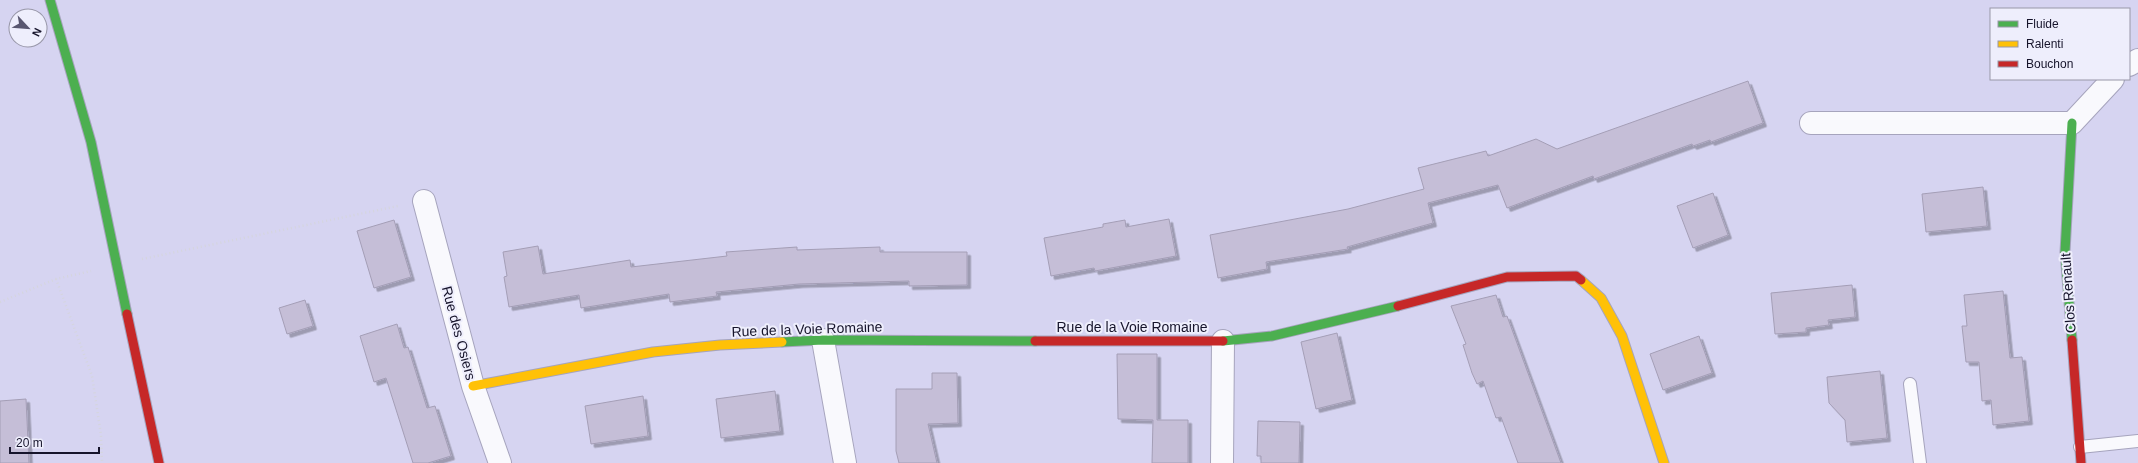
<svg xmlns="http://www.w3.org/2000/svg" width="2138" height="463" viewBox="0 0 2138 463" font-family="Arial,sans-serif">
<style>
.building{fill:#c5bed7;stroke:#a49eb6;filter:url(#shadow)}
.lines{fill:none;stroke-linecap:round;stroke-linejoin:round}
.lane-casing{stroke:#a6a4bd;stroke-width:14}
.street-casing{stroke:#a6a4bd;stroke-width:24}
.fast-casing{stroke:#a6a4bd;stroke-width:11}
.slow-casing{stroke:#a6a4bd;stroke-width:11}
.jam-casing{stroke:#a6a4bd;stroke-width:11}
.path{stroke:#d5d5dd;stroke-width:2.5;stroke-dasharray:1 3;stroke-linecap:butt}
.lane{stroke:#f9f9fd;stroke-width:12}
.street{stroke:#f9f9fd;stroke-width:22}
.fast{stroke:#4caf50;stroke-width:9}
.slow{stroke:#ffc107;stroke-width:9}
.jam{stroke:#c62828;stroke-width:9}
.labels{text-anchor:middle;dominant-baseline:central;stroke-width:4;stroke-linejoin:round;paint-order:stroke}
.street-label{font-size:14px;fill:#16142b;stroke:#eeeefc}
</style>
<defs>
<filter id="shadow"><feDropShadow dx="3.5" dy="3.5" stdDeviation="0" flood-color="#0004"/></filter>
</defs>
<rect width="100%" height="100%" fill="#d6d4f1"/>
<path class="building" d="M 1748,81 L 1763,123 L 1711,142 L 1710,140 L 1693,146 L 1692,144 L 1594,179 L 1593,176 L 1507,208 L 1498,185 L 1428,203 L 1433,223 L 1347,247 L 1348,249 L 1266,262 L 1267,269 L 1218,278 L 1210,235 L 1348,209 L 1424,189 L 1418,168 L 1486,151 L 1488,156 L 1536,139 L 1557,149 Z
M 1983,187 L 1987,226 L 1926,232 L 1922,194 Z
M 1713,193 L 1728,235 L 1693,248 L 1677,206 Z
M 1169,219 L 1176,256 L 1095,271 L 1094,268 L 1051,276 L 1044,238 L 1103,227 L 1103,224 L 1125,220 L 1126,227 Z
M 394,220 L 411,277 L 374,288 L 357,231 Z
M 538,246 L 543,274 L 630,260 L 631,267 L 727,256 L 726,252 L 797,247 L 797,250 L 880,247 L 880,252 L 967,252 L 967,285 L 909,286 L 909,281 L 799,284 L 716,292 L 717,296 L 670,302 L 669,294 L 581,308 L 579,295 L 509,307 L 504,277 L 507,276 L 503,252 Z
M 1852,285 L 1855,317 L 1828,320 L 1829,325 L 1806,328 L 1806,332 L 1775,334 L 1771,293 Z
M 2003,291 L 2010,358 L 2022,357 L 2029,421 L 1993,425 L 1991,400 L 1982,401 L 1979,362 L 1966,362 L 1962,326 L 1967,326 L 1964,295 Z
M 1496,295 L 1503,317 L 1507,316 L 1561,463 L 1518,463 L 1501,417 L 1496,418 L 1483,381 L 1477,384 L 1472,373 L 1463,345 L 1466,344 L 1451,306 Z
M 305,300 L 313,326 L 287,334 L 279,308 Z
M 397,324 L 404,348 L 408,347 L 427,408 L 435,406 L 451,456 L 428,463 L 413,463 L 386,378 L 374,382 L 360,336 Z
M 1337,333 L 1352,400 L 1316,409 L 1301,342 Z
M 1699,336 L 1712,373 L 1663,390 L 1650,354 Z
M 1117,354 L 1157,354 L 1157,420 L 1188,420 L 1188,463 L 1152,463 L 1153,420 L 1118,419 Z
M 1880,371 L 1887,438 L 1847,442 L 1845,420 L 1829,403 L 1827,377 Z
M 932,373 L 957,373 L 958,423 L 928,424 L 937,463 L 899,463 L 896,451 L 896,389 L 932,389 Z
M 775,391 L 780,431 L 721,438 L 716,399 Z
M 643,396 L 648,436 L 591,444 L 585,406 Z
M 26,399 L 29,463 L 0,463 L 0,401 Z
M 1258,421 L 1300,422 L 1299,463 L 1261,463 L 1261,456 L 1257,456 Z"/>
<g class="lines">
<defs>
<path id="lane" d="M 1910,384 L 1920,463
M 2080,447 L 2138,441"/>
<path id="street" d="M 2129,65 L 2138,60
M 1811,123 L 2072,123 L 2113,79
M 424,201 L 473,386 L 500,463
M 823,340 L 845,463
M 1222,463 L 1223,341"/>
<path id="fast" d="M 50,0 L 91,142 L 127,314
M 2072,340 L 2065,252 L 2072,123
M 1223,341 L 1272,336 L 1398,306
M 782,342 L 823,340 L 1035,341"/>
<path id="slow" d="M 1581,280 L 1601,298 L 1622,336 L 1664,463
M 473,386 L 653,352 L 720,345 L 782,342"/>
<path id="jam" d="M 1398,306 L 1507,277 L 1576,276 L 1581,280
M 127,314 L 159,463
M 2072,340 L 2081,463
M 1035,341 L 1223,341"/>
</defs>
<use href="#lane" class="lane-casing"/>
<use href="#street" class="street-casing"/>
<use href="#fast" class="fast-casing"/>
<use href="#slow" class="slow-casing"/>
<use href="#jam" class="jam-casing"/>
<path class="path" d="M 142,259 L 398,206
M 56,279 L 92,376 L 101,435 L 102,463
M 0,302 L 56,279 L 91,271"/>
<use href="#lane" class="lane"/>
<use href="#street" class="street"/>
<use href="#fast" class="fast"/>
<use href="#slow" class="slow"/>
<use href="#jam" class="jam"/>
</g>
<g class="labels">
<g class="street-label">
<text transform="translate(2068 293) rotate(-94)">Clos Renault</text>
<text x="1132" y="327">Rue de la Voie Romaine</text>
<text transform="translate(807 329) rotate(-2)">Rue de la Voie Romaine</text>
<text transform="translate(459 333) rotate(75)">Rue des Osiers</text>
</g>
</g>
<rect x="1990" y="8" width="140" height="72" fill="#eeeefc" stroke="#9897a8"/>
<rect x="1998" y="21" width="20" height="6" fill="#4caf50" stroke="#9897a8"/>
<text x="2026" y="28" font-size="12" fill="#16142b">Fluide</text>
<rect x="1998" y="41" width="20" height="6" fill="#ffc107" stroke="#9897a8"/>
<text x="2026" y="48" font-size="12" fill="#16142b">Ralenti</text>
<rect x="1998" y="61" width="20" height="6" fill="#c62828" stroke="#9897a8"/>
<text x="2026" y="68" font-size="12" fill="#16142b">Bouchon</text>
<g transform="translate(28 28) rotate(116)"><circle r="19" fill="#eeeefc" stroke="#9897a8"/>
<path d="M0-3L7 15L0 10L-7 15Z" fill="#595770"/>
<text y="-6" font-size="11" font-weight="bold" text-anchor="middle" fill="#16142b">N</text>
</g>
<path d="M10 447v6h89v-6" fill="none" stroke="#16142b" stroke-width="2"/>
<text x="16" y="447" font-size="12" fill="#16142b" stroke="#eeeefc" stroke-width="3" paint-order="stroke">20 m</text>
</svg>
